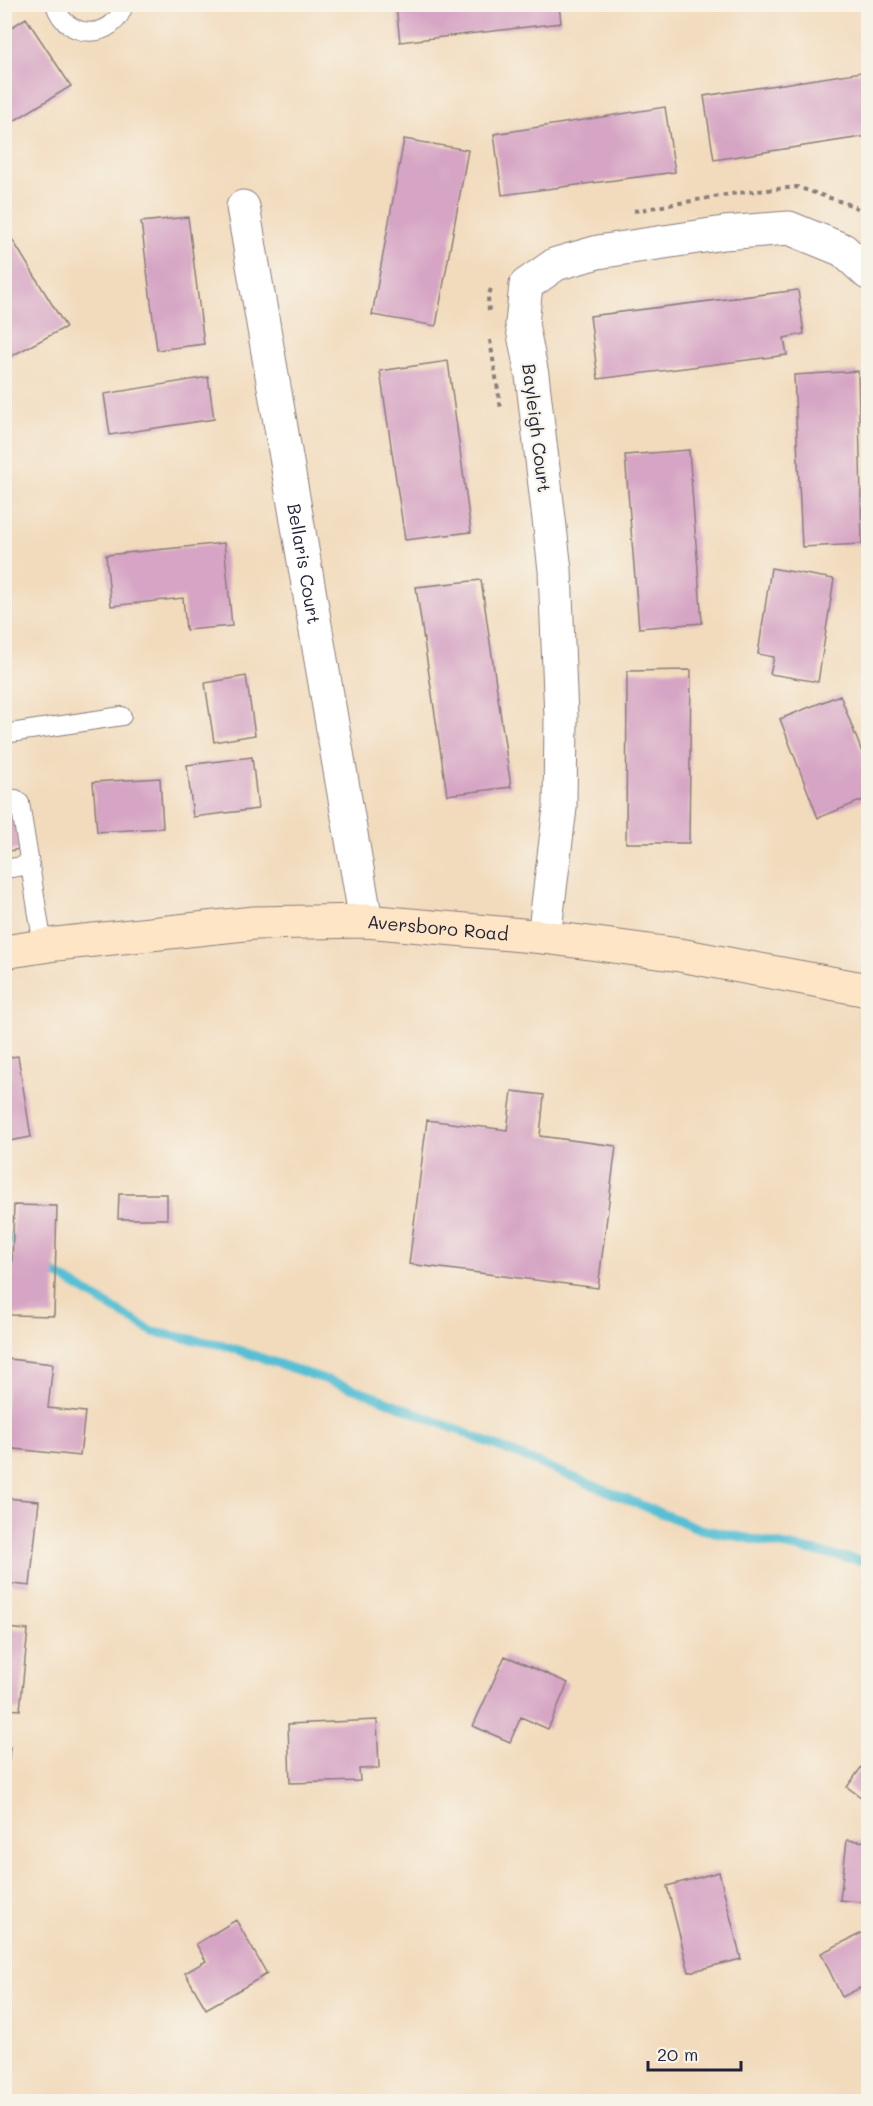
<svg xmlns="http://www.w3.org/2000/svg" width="873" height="2106" viewBox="0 0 873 2106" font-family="Mali,sans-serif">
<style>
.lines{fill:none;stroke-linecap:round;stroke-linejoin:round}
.stream{stroke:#57bfd4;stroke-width:9}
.building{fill:#d6a4c4}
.lane-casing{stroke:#8a7e7c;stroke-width:20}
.street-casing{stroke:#8a7e7c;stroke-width:35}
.secondary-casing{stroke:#8a7e7c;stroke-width:35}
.path{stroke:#8a7e7c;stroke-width:4;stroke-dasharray:4.5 4.5;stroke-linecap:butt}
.lane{stroke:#fff;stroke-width:18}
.street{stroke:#fff;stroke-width:33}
.secondary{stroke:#fde5c5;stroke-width:33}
.labels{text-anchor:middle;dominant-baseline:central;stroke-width:4.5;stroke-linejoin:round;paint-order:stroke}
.street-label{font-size:18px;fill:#22223b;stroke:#f7f3e8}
</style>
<rect width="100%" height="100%" fill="#f7f3e8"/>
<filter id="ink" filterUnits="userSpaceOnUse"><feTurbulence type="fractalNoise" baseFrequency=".0167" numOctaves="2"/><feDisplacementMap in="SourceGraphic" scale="12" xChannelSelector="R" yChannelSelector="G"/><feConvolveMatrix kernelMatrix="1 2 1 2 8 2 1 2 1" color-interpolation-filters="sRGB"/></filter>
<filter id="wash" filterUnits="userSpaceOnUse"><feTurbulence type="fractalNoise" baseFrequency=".008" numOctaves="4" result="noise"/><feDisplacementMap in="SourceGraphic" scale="24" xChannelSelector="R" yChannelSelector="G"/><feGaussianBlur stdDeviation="1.35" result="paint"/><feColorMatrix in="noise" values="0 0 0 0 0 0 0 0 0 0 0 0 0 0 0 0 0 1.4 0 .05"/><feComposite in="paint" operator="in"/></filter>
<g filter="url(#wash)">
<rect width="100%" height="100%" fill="#f2dbbd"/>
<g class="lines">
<path class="stream" d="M 4,1234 L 21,1248
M 46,1268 L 153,1332 L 223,1345 L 369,1394 L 700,1529 L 868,1562"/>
</g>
<g id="blocks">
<path class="building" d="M 396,5 L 559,5 L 561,23 L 400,42 Z
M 26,18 L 71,86 L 4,127 L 4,32 Z
M 868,71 L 868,136 L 714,160 L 704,96 Z
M 665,107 L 675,172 L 502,195 L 494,134 Z
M 404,139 L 468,150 L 436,326 L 372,315 Z
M 188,217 L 204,344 L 157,350 L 141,222 Z
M 4,226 L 66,327 L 4,360 Z
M 798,290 L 804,334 L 784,338 L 787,355 L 598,379 L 590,316 Z
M 448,361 L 471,532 L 405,540 L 380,371 Z
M 858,371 L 862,544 L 802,547 L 794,375 Z
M 208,377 L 214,419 L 110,435 L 104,394 Z
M 689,450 L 702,623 L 639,628 L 625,455 Z
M 224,543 L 232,626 L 186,630 L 183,598 L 111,606 L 106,555 Z
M 771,568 L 834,579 L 818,682 L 770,674 L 774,657 L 758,654 Z
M 481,580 L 511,787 L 447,795 L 416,587 Z
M 691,670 L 689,843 L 626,843 L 627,671 Z
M 246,676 L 255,735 L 214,742 L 205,683 Z
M 840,695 L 868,768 L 868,798 L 818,818 L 780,719 Z
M 252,757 L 258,809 L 193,817 L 187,765 Z
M 160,778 L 163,828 L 97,832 L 93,782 Z
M 14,819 L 20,849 L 4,852 L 4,821 Z
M 18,1056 L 31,1137 L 4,1142 L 4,1058 Z
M 512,1091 L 544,1095 L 540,1136 L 616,1146 L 598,1288 L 409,1264 L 427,1120 L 507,1130 Z
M 119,1194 L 167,1194 L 167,1219 L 118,1219 Z
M 14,1205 L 57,1206 L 54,1316 L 10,1315 Z
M 9,1359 L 53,1364 L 48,1408 L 85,1412 L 80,1456 L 5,1448 L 5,1407 Z
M 4,1498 L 39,1501 L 30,1586 L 4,1583 Z
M 5,1628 L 28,1630 L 20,1710 L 5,1709 Z
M 505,1656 L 568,1683 L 548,1729 L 521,1717 L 510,1742 L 473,1726 Z
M 377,1720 L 379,1768 L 359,1769 L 360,1781 L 290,1783 L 288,1724 Z
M 4,1746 L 10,1747 L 6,1787 L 4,1787 Z
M 868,1758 L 868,1802 L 847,1787 Z
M 847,1840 L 868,1842 L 868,1903 L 840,1900 Z
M 719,1872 L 741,1959 L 689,1972 L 667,1886 Z
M 236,1920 L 267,1974 L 206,2009 L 185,1973 L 206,1961 L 196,1944 Z
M 868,1930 L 868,1984 L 842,1997 L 821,1953 Z"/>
</g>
</g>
<g filter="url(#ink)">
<use href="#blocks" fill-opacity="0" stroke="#8a7e7c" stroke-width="1.5"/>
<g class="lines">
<defs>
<path id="lane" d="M 55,4 C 65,41 115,41 124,4
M 4,734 L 122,716
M 4,800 L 16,799 L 20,803 L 43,946
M 4,869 L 30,865"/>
<g id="street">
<path id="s1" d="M 243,207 L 366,921"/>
<path d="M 544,937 L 560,808 L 561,717 L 555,570 L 532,375 L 522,324 L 526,285 L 556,264 L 598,252 L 724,233 L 789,228 L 843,250 L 868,273"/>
</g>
<g id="secondary">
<path id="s2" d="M 4,952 L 56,944 L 254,923 L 366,921 L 544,937 L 680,955 L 868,990"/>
</g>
</defs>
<use href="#lane" class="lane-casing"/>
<use href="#street" class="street-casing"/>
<use href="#secondary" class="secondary-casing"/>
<path class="path" d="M 634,211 L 737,193 L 797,187 L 854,206 L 868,220
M 489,311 L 488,297 L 492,286
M 490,340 L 501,409"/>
<use href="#lane" class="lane"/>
<use href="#street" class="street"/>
<use href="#secondary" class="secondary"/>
</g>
</g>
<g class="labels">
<g class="street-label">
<text transform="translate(537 428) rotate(83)">Bayleigh Court</text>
<text stroke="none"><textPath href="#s1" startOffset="362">Bellaris Court</textPath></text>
<text stroke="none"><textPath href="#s2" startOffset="436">Aversboro Road</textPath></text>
</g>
</g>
<rect width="873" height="2106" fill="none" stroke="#f7f3e8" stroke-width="24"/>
<path d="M648 2061v9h93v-9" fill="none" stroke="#22223b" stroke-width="3"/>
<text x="657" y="2061" font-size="18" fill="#22223b" stroke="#f7f3e8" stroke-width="4.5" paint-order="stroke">20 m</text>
</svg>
